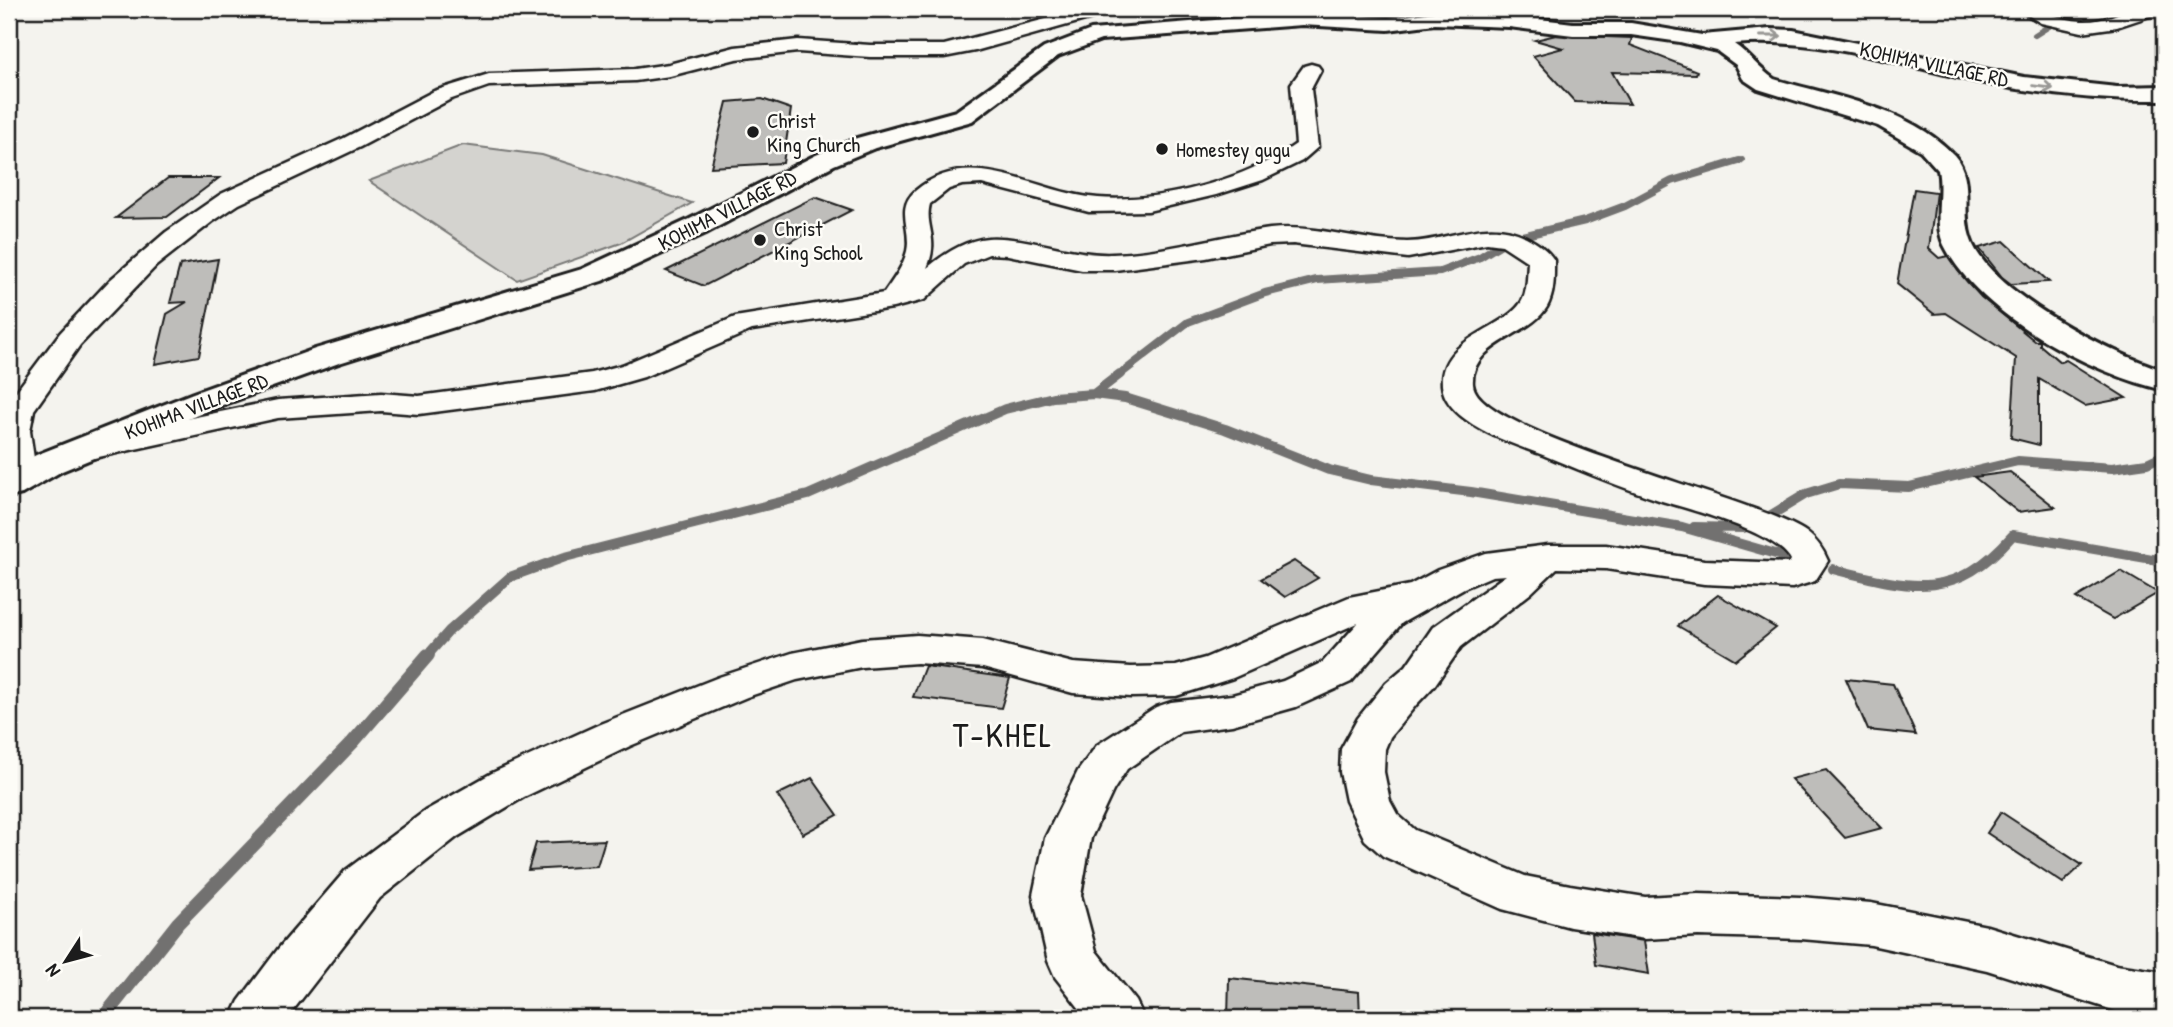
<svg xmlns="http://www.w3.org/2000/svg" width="2173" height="1027" viewBox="0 0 2173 1027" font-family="'Patrick Hand',sans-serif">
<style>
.green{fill:#d4d3cf;stroke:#787876;stroke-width:2}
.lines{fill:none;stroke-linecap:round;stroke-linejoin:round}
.stream-far3{stroke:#72716f;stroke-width:6}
.stream-far2{stroke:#72716f;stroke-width:8}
.stream-far1{stroke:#72716f;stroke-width:10}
.stream{stroke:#72716f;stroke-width:14}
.building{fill:#bebdba;stroke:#1c1c1c;stroke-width:2}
.minor-casing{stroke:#1c1c1c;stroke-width:5}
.major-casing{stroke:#1c1c1c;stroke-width:6}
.minor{fill:#fdfcf7;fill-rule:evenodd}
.major{fill:#fdfcf7;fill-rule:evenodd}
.oneway{stroke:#989794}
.poi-dot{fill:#1c1c1c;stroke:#fdfcf7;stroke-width:2.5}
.labels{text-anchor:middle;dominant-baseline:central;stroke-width:5;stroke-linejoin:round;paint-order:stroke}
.far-street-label{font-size:21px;fill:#1c1c1c;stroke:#fdfcf7}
.far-poi-label{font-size:21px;fill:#1c1c1c;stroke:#fdfcf7;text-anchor:start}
.near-neighbourhood-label{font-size:33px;letter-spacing:2px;fill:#1c1c1c;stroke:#fdfcf7}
</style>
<rect width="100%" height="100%" fill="#f4f3ee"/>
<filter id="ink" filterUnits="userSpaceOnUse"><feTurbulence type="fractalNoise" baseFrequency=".0143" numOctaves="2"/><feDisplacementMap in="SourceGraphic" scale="14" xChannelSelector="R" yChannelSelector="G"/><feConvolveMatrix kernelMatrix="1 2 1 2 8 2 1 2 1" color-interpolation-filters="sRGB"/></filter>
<g filter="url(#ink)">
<path class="green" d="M 463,145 L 542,155 L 692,203 L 621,243 L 517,280 L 369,181 Z"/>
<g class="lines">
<path class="stream-far3" d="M 2035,35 L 2076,9
M 1733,163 L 1742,160"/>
<path class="stream-far2" d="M 1118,376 L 1188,322 L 1265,293 L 1317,280 L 1440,272 L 1480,257 L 1509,239 L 1585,221 L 1625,206 L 1672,181 L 1739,161"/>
<path class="stream-far1" d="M 1094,394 L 1120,374
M 1694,527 L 1743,528 L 1763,520 L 1806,494 L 1839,484 L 1909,487 L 2018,461 L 2112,468 L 2147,463 L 2164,455
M 1833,569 C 1912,589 1954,602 2013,535 L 2164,561
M 426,657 L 449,631 L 510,577 L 565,557 L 808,495 L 1005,409 L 1053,397 L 1094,394 L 1125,398 L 1225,429 L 1329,470 L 1371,480 L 1471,492 L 1682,527 L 1786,557"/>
<path class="stream" d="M 103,1018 L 178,923 L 353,742 L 428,655"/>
</g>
<path class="building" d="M 1556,35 L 1632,38 L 1630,45 L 1697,71 L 1696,74 L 1612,72 L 1630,104 L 1575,102 L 1533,56 L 1563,48 L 1535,40 Z
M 762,99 L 791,109 L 783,163 L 711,167 L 727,102 Z
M 168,178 L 219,178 L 167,217 L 116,218 Z
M 1914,189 L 1936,192 L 1929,249 L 1939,258 L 1948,256 L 1959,272 L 1981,297 L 2035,341 L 2040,341 L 2040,345 L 2060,362 L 2066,360 L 2126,398 L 2085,406 L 2039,379 L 2039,445 L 2011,438 L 2016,358 L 1946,313 L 1934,314 L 1897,284 Z
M 815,197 L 852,210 L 704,286 L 666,271 Z
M 2004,241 L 2049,282 L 2011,284 L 2002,277 L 1979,248 Z
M 218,259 L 199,356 L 155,364 L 167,314 L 187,302 L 170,303 L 180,265 Z
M 2010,472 L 2055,507 L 2018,512 L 1974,477 Z
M 1294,561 L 1318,578 L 1285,597 L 1261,579 Z
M 2121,571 L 2158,593 L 2113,619 L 2076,598 Z
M 1718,595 L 1776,628 L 1736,660 L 1678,626 Z
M 925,666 L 1010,678 L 1001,708 L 913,697 Z
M 1846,679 L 1893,684 L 1916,735 L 1868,730 Z
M 1826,770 L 1882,828 L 1845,838 L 1791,779 Z
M 812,778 L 838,815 L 803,834 L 777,795 Z
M 2001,812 L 2082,865 L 2063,883 L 1987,833 Z
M 605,840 L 597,866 L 528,870 L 536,843 Z
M 1592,933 L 1644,941 L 1649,974 L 1596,965 Z
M 1229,978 L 1359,992 L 1360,1018 L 1228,1018 Z"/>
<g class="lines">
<defs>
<path id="minor" d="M 1085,9 L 1113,9 L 1110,13 L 975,51 L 944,57 L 870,57 L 798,52 L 736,59 L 670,76 L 635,81 L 489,86 L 449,100 L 360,147 L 239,204 L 212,222 L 156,266 L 80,345 L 34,410 L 30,431 L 37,479 L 32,486 L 20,489 L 9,486 L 9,401 L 60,333 L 110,280 L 166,232 L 221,194 L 344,138 L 434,91 L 489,74 L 635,69 L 669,64 L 735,47 L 798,40 L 870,45 L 944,45 Z
M 2018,9 C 2043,8 2057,20 2082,21 C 2104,22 2115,13 2135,9 C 2143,7 2154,9 2162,9 L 2159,13 L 2117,27 L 2082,32 L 2041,23 Z
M 1311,64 L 1318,66 L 1321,70 L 1311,89 L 1318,147 L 1302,161 L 1263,180 L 1216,195 L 1148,211 L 1089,212 L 982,184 L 962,185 L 949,189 L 930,204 C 924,227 940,238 927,268 C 944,254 965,240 988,238 C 1030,236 1070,256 1113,254 C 1166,252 1218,236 1270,229 C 1316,224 1361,242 1407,242 C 1448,242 1485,216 1526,237 C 1537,243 1547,249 1554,260 C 1554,275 1555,293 1547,307 C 1530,336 1470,343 1473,384 C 1476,434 1758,498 1806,532 C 1817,540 1823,549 1828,561 L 1815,581 L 1792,588 L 1704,584 L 1606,569 L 1557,568 L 1531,593 L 1461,647 L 1434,686 L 1416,705 L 1390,737 L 1385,749 L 1384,772 L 1390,801 L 1397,814 L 1415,830 L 1525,876 L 1570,885 L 1645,897 L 1698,894 L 1801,897 L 1871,903 L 1987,926 L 2116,965 L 2164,972 L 2164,1018 L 2116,1011 L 1987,970 L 1871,945 L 1801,939 L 1698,936 L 1645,939 L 1570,927 L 1502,909 L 1383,856 L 1365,840 L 1346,801 L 1340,772 L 1341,749 L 1358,718 L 1386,683 L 1406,666 L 1433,627 L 1506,575 L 1492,576 L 1464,588 L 1402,623 L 1351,682 L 1296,707 L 1232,725 L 1181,732 L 1127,769 L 1113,791 L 1091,838 L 1081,895 L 1096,951 L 1136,1001 L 1144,1018 L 1087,1018 L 1055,977 L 1048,961 L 1033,895 L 1045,838 L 1078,771 L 1097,745 L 1156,707 L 1171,702 L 1232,695 L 1283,681 L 1323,662 L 1358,623 L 1233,678 L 1176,696 L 1131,697 L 1073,693 L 983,668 L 917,663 L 862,667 L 797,680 L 747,697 L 630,746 L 524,797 L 457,837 L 380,898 L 287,1018 L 231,1018 L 239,1001 L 278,949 L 346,870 L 425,811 L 492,773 L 600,724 L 719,677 L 792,653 L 862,639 L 917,635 L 983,640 L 1073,663 L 1131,667 L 1176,666 L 1205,658 L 1349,597 L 1410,585 L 1438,570 L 1486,553 L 1548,545 L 1606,545 L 1704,560 L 1789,563 L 1791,560 C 1778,533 1692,510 1662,501 C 1622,488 1582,471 1543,455 C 1516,445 1488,436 1465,419 C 1455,412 1443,399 1442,385 C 1439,339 1500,331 1520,304 C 1528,294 1527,274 1528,262 L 1502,245 L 1487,243 L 1408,258 L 1293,244 L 1270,245 L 1206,258 L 1115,270 L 1082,270 L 1008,255 L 989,254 L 964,264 L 924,300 L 893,308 L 752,330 L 644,377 L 595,391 L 419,414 L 381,411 L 278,418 L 94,458 L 82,455 L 78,448 L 82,441 L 94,438 L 278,400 L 381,393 L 419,396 L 592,373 L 622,365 L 735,317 L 884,293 C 893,280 903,267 907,251 C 912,229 895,209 915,191 C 971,143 1037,194 1098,198 C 1159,203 1246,180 1296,144 L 1291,84 L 1304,66 Z"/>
<path id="major" d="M 1435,12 L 1509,15 L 1573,23 L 1631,23 L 1702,35 L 1770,29 L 1793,30 L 2024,77 L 2117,87 L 2164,86 L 2164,100 C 2099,101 2037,94 1974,81 C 1895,63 1816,37 1734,44 C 1750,55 1759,69 1774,79 C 1834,97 1909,107 1954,155 C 1975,179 1961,210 1970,237 C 1986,291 2113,355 2164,370 L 2164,390 C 2090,373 1979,315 1944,245 C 1933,222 1943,194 1938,170 L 1921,151 L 1878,126 L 1758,89 L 1743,79 L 1736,65 L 1717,51 L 1680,42 L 1631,35 L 1573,35 L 1509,27 L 1435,24 L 1388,30 L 1302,25 L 1101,40 L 1058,56 L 972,121 L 875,148 L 834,165 L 706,233 L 602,281 L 339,363 L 217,407 L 62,471 L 22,494 L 9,497 L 9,471 L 36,455 L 193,393 L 315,349 L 582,269 L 686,221 L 816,155 L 857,138 L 956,111 L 1044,48 L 1091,30 L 1302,13 L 1388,18 Z"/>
</defs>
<use href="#minor" class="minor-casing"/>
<use href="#major" class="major-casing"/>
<use href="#minor" class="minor"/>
<use href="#major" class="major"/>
</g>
<defs><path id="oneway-shaft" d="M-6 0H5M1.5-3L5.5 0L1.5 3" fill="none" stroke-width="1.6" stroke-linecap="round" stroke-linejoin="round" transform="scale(1.75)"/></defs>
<g class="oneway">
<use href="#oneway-shaft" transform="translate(1771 36)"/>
<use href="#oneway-shaft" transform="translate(2043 87) rotate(8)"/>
</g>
</g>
<g class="poi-dot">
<circle cx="753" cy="132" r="7"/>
<circle cx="1162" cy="149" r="7"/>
<circle cx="760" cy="240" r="7"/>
</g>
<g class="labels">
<g class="far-street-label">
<text transform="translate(1934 64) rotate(12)">KOHIMA VILLAGE RD</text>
<text transform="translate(727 210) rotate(-27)">KOHIMA VILLAGE RD</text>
<text transform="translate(196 406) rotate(-21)">KOHIMA VILLAGE RD</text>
</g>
<g class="far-poi-label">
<text x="767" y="120">Christ<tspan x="767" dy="24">King Church</tspan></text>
<text x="1176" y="149">Homestey gugu</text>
<text x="774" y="228">Christ<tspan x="774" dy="24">King School</tspan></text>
</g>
<g class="near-neighbourhood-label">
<text x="1003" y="735">T-KHEL</text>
</g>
</g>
<rect width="2173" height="1027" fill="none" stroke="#fdfcf7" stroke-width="35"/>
<rect x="18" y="18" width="2138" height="992" fill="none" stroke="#1c1c1c" stroke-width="2.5" filter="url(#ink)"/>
<g transform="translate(66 961) rotate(234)" stroke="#fdfcf7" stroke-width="5" paint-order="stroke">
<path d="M0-5L12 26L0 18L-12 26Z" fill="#1c1c1c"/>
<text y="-10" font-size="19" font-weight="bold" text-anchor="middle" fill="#1c1c1c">N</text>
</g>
</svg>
